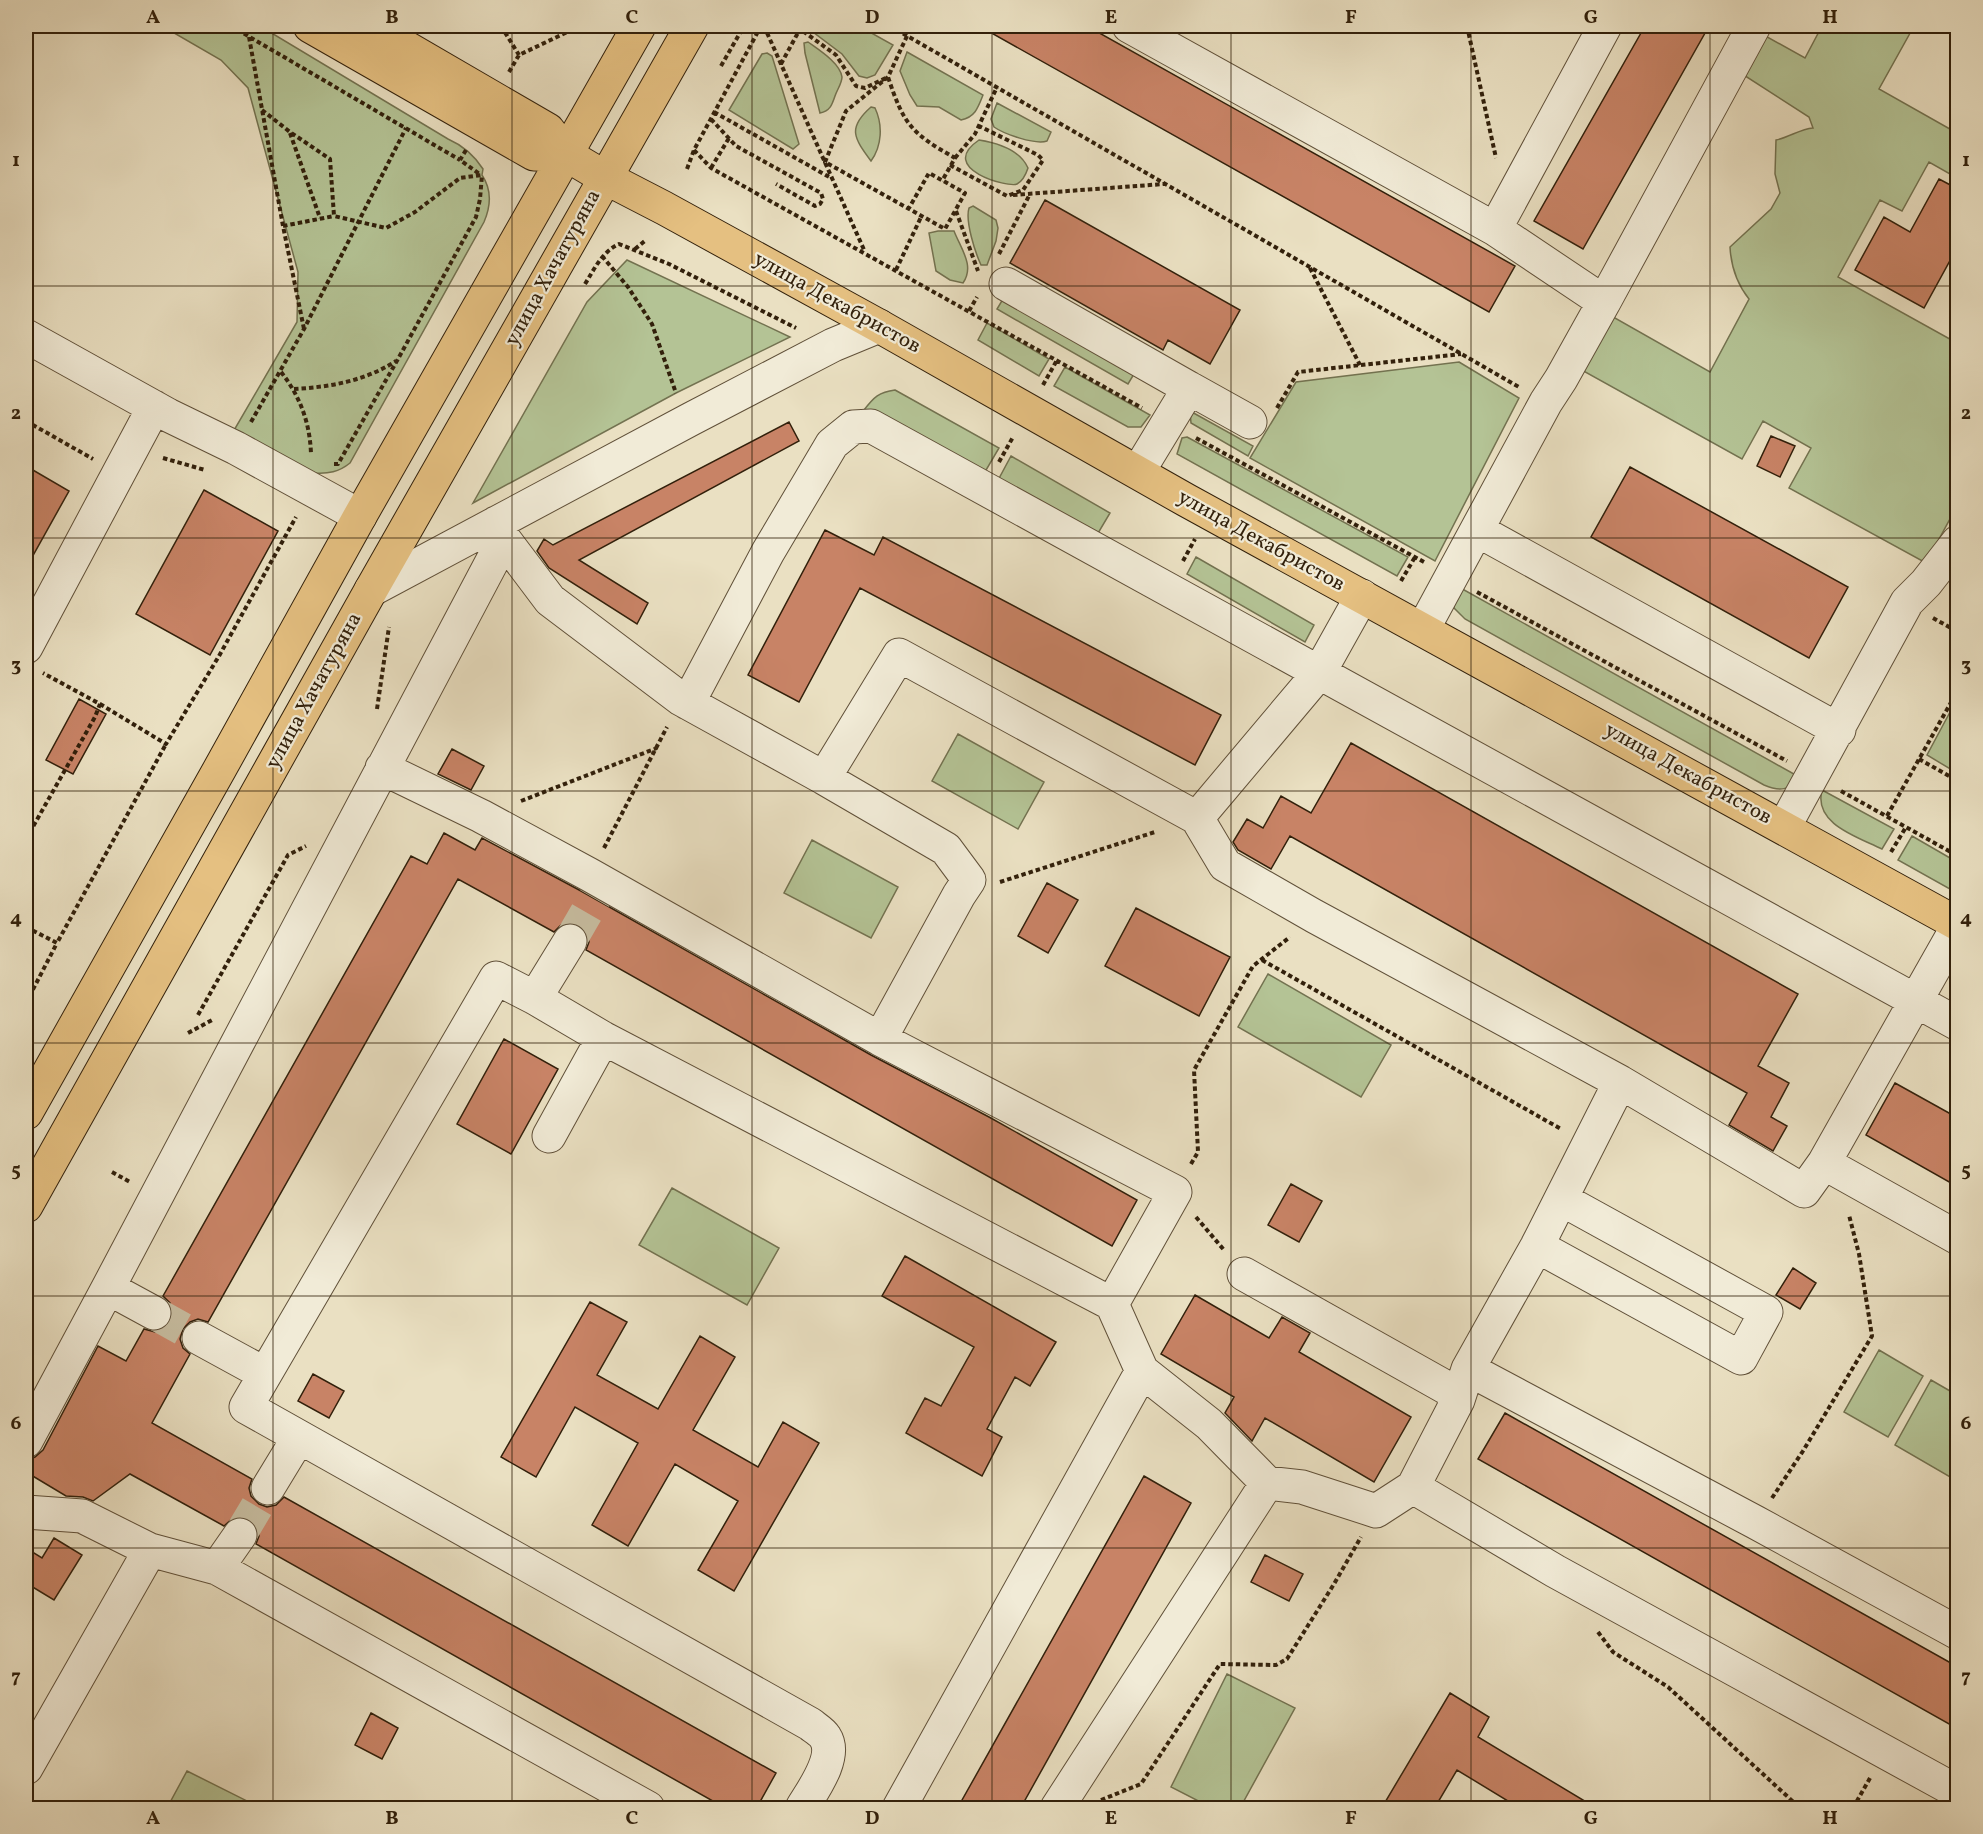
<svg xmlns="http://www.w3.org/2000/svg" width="1983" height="1834" viewBox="0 0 1983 1834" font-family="Vollkorn,serif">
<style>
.green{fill:#b4c395;stroke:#737250;stroke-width:1.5}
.building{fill:#c88366;stroke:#32200b;stroke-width:1.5}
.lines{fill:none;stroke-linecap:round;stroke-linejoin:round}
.minor-tunnel{stroke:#c5ba9d;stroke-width:33;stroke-dasharray:33 16;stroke-linecap:butt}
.minor-casing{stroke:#605039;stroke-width:35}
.major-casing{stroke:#32200b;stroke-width:35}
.path{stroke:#32200b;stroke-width:4;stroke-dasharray:4.5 3;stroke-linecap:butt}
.minor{stroke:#f1ebd7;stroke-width:33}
.major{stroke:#e5c081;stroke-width:33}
.grid{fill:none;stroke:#32200b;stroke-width:1.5;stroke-opacity:0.55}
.labels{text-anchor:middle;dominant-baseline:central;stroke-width:4.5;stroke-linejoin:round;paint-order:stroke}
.street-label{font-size:21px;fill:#32200b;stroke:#f1ebd7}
.neatline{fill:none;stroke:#32200b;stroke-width:2}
.grid-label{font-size:20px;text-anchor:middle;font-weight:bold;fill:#32200b}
</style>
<rect width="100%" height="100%" fill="#eae0c2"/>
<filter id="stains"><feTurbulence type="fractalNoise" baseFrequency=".00333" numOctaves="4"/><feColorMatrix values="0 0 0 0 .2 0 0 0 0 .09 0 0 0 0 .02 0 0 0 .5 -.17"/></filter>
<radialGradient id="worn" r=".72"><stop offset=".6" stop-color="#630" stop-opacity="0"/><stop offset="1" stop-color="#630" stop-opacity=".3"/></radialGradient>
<path class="green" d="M 162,26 L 260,26 L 448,139 C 464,146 474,155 483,169 L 482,175 C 492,190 491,206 484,222 L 350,463 C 339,472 328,474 314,473 L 233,432 L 297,322 L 298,272 L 248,88 L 221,60 Z
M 812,26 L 859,26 L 893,45 L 875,75 L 867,78 L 859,76 L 842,54 L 813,32 Z
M 1822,26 L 1914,26 L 1879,89 L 1957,133 L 1957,178 L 1929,162 L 1902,211 L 1880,200 L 1838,277 L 1957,343 L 1957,506 L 1926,563 L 1789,488 L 1811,448 L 1763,421 L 1742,459 L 1578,368 L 1608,314 L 1710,372 L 1749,299 C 1737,284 1731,266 1730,247 L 1771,209 L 1780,193 L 1775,174 L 1776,140 C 1790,137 1800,129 1813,128 L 1809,117 L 1739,72 L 1762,34 L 1805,58 Z
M 808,42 C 819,50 840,63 842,77 C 842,83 837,90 835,96 C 832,105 830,111 820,113 L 805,53 L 804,43 Z
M 907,52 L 983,95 C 978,108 975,117 961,120 L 939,107 L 917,106 L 910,95 L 900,71 Z
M 767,53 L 772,56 L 799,144 L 793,149 L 729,110 L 762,54 Z
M 997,103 L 1051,132 L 1047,141 C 1035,145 1004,134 994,127 L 991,119 Z
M 871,107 L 875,108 C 883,125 882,146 871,161 C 854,138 847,128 871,107 Z
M 979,140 C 998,143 1020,150 1028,168 C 1026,174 1023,181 1017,184 C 1009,188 936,169 979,140 Z
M 973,206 L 996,220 L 998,228 L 996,241 L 987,265 L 981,265 C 975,252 965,221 969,208 Z
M 938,231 L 954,231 C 961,249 975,266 963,283 L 950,280 L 936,271 L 929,233 Z
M 627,260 L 790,337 L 676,393 L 473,503 L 587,302 Z
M 1003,299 L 1134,374 L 1128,384 L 997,309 Z
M 987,323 L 1049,359 L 1039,376 L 978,340 Z
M 1459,362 L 1519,398 L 1435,561 L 1250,458 L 1296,382 Z
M 1065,367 L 1150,415 L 1141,427 L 1128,427 L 1054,386 Z
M 895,390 L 999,448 L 982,477 L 864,410 C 874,397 879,392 895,390 Z
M 1190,411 L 1253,446 L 1248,456 L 1191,423 Z
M 1187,437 L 1408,557 L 1397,576 L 1177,454 L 1182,438 Z
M 1011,456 L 1110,513 L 1094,540 L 996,484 Z
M 1196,557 L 1314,625 L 1305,642 L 1187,574 Z
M 1457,586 L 1801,778 C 1789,790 1780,792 1764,785 L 1465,619 L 1454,608 Z
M 1957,699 L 1957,769 L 1952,770 L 1927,755 Z
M 958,734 L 1044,782 L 1018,829 L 932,781 Z
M 1822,790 L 1894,829 L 1882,849 C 1858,837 1813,824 1822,790 Z
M 1912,836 L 1957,862 L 1957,893 L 1898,860 Z
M 812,840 L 898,887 L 871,938 L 784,893 Z
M 1268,974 L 1391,1045 L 1361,1097 L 1238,1027 Z
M 672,1188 L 779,1248 L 747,1305 L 639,1245 Z
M 1879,1350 L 1923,1376 L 1888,1437 L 1844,1412 Z
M 1931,1380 L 1957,1395 L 1957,1481 L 1895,1445 Z
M 1227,1674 L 1295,1708 L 1240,1808 L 1212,1808 L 1171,1787 Z
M 187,1771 L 259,1807 L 258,1808 L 167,1808 Z"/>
<path class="building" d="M 979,26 L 1087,26 L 1515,266 L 1489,312 Z
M 1645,26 L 1709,26 L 1583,249 L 1534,221 Z
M 1939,179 L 1958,189 L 1958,246 L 1924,308 L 1855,270 L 1884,217 L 1910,232 Z
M 1045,200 L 1240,310 L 1210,364 L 1168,340 L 1163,350 L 1010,263 Z
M 789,422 L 799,441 L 579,560 L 648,603 L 637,624 L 549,568 L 537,551 L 544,539 L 553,545 Z
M 1771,436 L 1795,446 L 1780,477 L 1757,466 Z
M 26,466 L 69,491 L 26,568 Z
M 1630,467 L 1848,587 L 1809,658 L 1591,537 Z
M 204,490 L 278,531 L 210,655 L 136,614 Z
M 825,530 L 874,555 L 883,537 L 1221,715 L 1195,765 L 860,588 L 799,702 L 748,675 Z
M 79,699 L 106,714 L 73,774 L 46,760 Z
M 1351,743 L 1798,994 L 1758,1066 L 1789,1083 L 1771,1117 L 1787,1126 L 1773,1151 L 1729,1125 L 1747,1093 L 1290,836 L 1271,869 L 1238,850 L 1233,842 L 1247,819 L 1263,828 L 1281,796 L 1311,813 Z
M 452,749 L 484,766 L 471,790 L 438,774 Z
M 444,833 L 475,850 L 482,838 L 581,891 L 871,1055 L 989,1117 L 1137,1200 L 1112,1246 L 586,950 L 589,942 L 587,933 L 579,925 L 571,922 L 562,924 L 554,932 L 458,879 L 208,1322 L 198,1319 L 190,1322 L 183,1329 L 180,1339 L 183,1348 L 190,1354 L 152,1423 L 252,1479 L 249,1488 L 251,1496 L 259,1504 L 267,1507 L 276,1505 L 284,1497 L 776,1773 L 756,1809 L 727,1809 L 256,1544 L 259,1536 L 257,1528 L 250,1519 L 242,1516 L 233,1518 L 224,1526 L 130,1474 L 93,1501 L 83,1497 L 66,1496 L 26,1472 L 27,1460 L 35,1457 L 43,1450 L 98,1346 L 126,1361 L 144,1329 L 155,1332 L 164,1329 L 170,1322 L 173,1312 L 170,1303 L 163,1296 L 411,856 L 427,864 Z
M 1047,883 L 1078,900 L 1048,953 L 1018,936 Z
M 1136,908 L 1230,957 L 1199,1016 L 1105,966 Z
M 504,1039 L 558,1069 L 511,1154 L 457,1124 Z
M 1895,1083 L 1958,1118 L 1958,1187 L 1866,1135 Z
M 1291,1184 L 1322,1201 L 1299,1242 L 1268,1225 Z
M 905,1256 L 1056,1342 L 1030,1386 L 1015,1377 L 987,1429 L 1002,1437 L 982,1476 L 906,1433 L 925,1398 L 941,1406 L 974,1347 L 882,1296 Z
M 1793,1268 L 1816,1283 L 1800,1309 L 1776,1295 Z
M 1195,1295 L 1269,1338 L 1282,1317 L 1310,1333 L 1299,1352 L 1411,1417 L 1374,1482 L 1265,1418 L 1252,1441 L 1225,1413 L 1234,1397 L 1161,1354 Z
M 590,1302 L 627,1322 L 597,1375 L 658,1409 L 700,1336 L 735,1357 L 693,1430 L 758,1467 L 783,1422 L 819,1443 L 734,1591 L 698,1570 L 738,1501 L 675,1464 L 628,1546 L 592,1525 L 638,1443 L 575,1407 L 536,1477 L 501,1457 Z
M 313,1374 L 344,1391 L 329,1418 L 298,1401 Z
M 1505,1413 L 1958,1667 L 1958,1729 L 1478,1459 Z
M 1144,1476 L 1191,1503 L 1020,1809 L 957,1809 Z
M 54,1538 L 82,1555 L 54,1600 L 26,1583 L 26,1548 L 42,1558 Z
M 1265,1555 L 1303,1574 L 1289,1601 L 1251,1582 Z
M 1450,1693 L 1489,1717 L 1478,1737 L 1598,1809 L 1521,1809 L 1457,1770 L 1434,1809 L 1381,1809 Z
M 371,1713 L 398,1728 L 382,1759 L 355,1745 Z"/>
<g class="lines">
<path class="minor-tunnel" d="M 570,941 L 596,896
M 154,1313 L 199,1338
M 240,1535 L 268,1488"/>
<defs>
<path id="minor" d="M 1129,26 L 1495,229
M 1006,284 L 1189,388 L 1138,472
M 1604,302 L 1754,26
M 26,336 L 168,415 L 236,448 L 360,516
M 1189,388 L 1250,422
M 496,523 L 504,539 L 550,600 L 681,699 L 824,778 L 899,655 L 1197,818
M 1477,530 L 1839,730
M 371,590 L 691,419 L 833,345 L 879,326
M 1362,596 L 1319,673 L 1197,818 L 1225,865 L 1314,916 L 1620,1082 L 1537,1246 L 1468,1369
M 1423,629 L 1546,402 L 1561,379 L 1604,302 L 1495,229 L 1605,26
M 26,647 L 154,407
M 688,703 L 768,552 L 832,444 L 853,427 L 871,426 L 1958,1024
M 382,768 L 481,816 L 590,875 L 880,1039 L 1175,1192 L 1112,1304
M 824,778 L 946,849 L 969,880 L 959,895 L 880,1039
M 1784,827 L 1907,602 L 1926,583 L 1958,542
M 535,998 L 570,941
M 1620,1082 L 1804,1191 L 1824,1163 L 1958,1238
M 549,1136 L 603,1038
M 1824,1163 L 1958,926
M 1537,1246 L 1741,1358 L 1766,1312 L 1561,1199
M 1244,1274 L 1447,1388 L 1458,1400
M 108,1288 L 154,1313
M 199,1338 L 265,1374
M 1142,1371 L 1209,1424 L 1267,1483
M 26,1441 L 108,1288 L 504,539
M 1413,1487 L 1555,1571 L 1958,1792
M 268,1488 L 299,1437
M 26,1512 L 82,1516 L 150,1550 L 217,1568 L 648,1808
M 217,1568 L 240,1535
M 26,1768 L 150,1550
M 802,1808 C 812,1791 838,1757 825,1737 C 822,1732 815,1728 810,1724 L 246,1407 L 496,978 L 535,998 L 603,1038 L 1112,1304 L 1142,1371 L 899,1808
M 1057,1808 L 1267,1483 L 1302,1487 L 1376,1511 L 1413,1487 L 1458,1400 L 1468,1369 L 1755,1522 L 1958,1633"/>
<path id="major" d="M 310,26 L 534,154 L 567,155
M 369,26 L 548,130 L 567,155 L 604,177 L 664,208 L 879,326 L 1186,500 L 1958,924
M 26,1113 L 218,772 L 360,516 L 639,26
M 26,1206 L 371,590 L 692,26"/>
</defs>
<use href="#minor" class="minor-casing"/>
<use href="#major" class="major-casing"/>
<path class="path" d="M 231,26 L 460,160
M 501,26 L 519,55
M 764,26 L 865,252
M 802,26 L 800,29 L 836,55 L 856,86 L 865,88 L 888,77 C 904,125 911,133 955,158 L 942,181
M 890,26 L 1519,387
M 1467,26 L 1496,158
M 907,36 L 888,77 L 846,111 L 825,162 L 945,229 L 965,193 L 929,173 L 909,208
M 249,37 L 283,226 L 304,329
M 781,64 L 800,29
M 721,66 L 744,26
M 509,72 L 519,55 L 580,26
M 262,110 L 290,132 L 330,159 L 334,216 L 386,228 L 415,212 L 460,178 L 482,175
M 714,112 L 831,178
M 711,119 L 736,146 L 821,193 L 823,199 L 820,204 L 815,206 L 776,184
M 290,133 L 320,218
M 466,150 L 460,160 L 481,175
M 694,150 L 711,168 L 1142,408
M 955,158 L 975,134 L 997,87
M 950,165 L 1007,196 L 1023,190 L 1043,160 L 1038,155 L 979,126
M 711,168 L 729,138
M 687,169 L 694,150 L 761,26
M 1013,195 L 1164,184
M 956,211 L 978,271
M 283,226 L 334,216
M 635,249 L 646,240
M 999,254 L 1030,194
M 602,256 L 628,287 L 652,324 L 676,393
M 1310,268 L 1360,365
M 896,270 L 922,215
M 585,284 C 595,268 602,252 619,244 L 669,264 L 796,328
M 969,311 L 977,297
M 281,372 C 300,396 310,423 311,454
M 1043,385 L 1057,360
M 294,389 C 330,387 365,381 396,361
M 1277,408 L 1298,372 L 1461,354
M 26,421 L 93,459
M 251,422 L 304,329 L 406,128
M 1196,438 L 1424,562
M 163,458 L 205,470
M 999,462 L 1013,437
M 334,464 L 338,464 L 398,359 L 476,217 L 480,199 L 482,175
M 1183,561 L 1195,539
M 1401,581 L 1415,557
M 1477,592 L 1787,761
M 1933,618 L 1958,632
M 100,704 L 166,744 L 219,656 L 296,517
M 377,709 L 389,627
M 1919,759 L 1958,781
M 1841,791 L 1958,856
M 521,801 L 657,748
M 1887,816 L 1958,690
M 26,839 L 95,717 L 100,704 L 43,673
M 604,848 L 667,727
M 1891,852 L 1906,827
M 1000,882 L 1155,832
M 26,927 L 57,943 L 166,744
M 1262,960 L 1561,1129
M 26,1003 L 57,943
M 198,1015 L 288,855 L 306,846
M 188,1033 L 214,1019
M 1191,1164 L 1198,1152 L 1194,1070 L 1253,966 L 1290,937
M 112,1172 L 130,1182
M 1196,1217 L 1224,1250
M 1772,1498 L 1803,1451 L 1872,1336 L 1859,1254 L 1849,1215
M 1598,1632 L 1613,1652 L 1668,1687 L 1800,1808
M 1101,1800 L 1141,1784 L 1220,1664 L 1276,1665 L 1287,1659 L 1334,1584 L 1361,1537
M 1853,1808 L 1870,1778"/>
<use href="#minor" class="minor"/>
<use href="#major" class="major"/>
</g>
<path class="grid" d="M 273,26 L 273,1808M 512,26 L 512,1808M 752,26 L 752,1808M 992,26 L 992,1808M 1231,26 L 1231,1808M 1471,26 L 1471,1808M 1710,26 L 1710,1808M 26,286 L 1958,286M 26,538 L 1958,538M 26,791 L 1958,791M 26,1043 L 1958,1043M 26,1296 L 1958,1296M 26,1548 L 1958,1548"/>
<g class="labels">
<g class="street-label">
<text transform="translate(553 268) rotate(-61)">улица Хачатуряна</text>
<text transform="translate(837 303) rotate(29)">улица Декабристов</text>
<text transform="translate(1261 541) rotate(29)">улица Декабристов</text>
<text transform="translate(314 691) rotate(-61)">улица Хачатуряна</text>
<text transform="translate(1688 774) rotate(29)">улица Декабристов</text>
</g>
</g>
<rect width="1983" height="1834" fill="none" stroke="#eae0c2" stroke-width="66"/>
<rect x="33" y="33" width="1917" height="1768" class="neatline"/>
<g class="grid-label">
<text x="153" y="23">A</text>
<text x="392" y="23">B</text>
<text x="632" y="23">C</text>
<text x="872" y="23">D</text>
<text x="1111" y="23">E</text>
<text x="1351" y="23">F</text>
<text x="1591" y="23">G</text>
<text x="1830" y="23">H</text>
<text x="16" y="166">1</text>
<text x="1966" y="166">1</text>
<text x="16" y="419">2</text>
<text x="1966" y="419">2</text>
<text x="16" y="671">3</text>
<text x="1966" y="671">3</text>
<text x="16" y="924">4</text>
<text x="1966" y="924">4</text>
<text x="16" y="1176">5</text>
<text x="1966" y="1176">5</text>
<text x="16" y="1429">6</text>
<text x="1966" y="1429">6</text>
<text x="16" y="1682">7</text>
<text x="1966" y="1682">7</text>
<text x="153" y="1824">A</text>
<text x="392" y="1824">B</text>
<text x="632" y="1824">C</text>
<text x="872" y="1824">D</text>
<text x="1111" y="1824">E</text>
<text x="1351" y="1824">F</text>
<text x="1591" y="1824">G</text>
<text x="1830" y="1824">H</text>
</g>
<rect width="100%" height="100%" filter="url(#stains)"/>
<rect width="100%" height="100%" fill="url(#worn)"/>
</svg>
